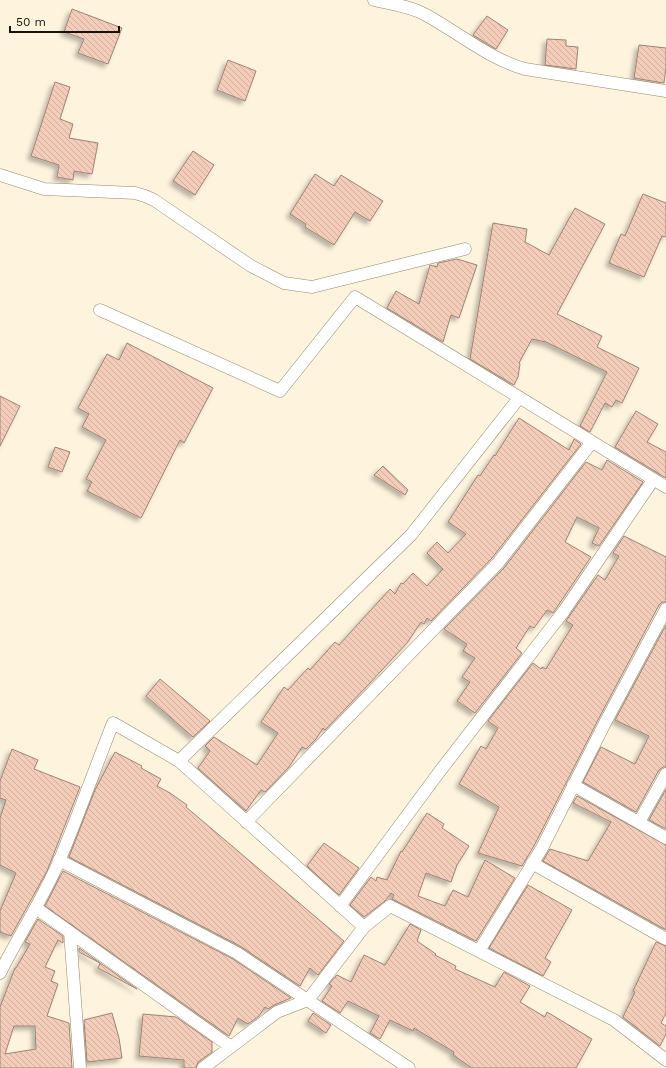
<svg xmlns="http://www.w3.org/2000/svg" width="666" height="1068" viewBox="0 0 666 1068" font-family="'Work Sans',sans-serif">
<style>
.building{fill:url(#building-back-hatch);stroke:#9e8375;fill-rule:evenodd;filter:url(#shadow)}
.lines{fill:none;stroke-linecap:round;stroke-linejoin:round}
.street-casing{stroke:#94876e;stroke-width:13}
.street{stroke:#fff;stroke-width:12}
</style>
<defs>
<pattern id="building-back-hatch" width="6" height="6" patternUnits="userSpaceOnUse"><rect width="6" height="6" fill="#f3cdb9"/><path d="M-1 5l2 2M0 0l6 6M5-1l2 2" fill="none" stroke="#d0af9e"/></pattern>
<filter id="shadow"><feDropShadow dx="-3.5" dy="3.5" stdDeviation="2" flood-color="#0004"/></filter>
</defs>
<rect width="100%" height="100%" fill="#fef3dd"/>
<path class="building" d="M 72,9 L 122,28 L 108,64 L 78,53 L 84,39 L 64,32 Z
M 487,16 L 508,30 L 496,49 L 473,35 Z
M 547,39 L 566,40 L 566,46 L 578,47 L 576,69 L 545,65 Z
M 639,45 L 666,48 L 666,67 L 664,83 L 634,78 Z
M 228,60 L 256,71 L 245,101 L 217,90 Z
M 55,82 L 70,87 L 60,119 L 73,124 L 69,138 L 98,143 L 92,174 L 74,171 L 73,180 L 57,177 L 59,165 L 31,156 Z
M 193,151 L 214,165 L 195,195 L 173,181 Z
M 315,174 L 334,186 L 341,175 L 383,201 L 370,221 L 355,212 L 334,245 L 305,227 L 306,224 L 290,214 Z
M 643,194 L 666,203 L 666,237 L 662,236 L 644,277 L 609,263 L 621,234 L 625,236 Z
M 575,208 L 605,224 L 557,314 L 602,336 L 597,347 L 639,368 L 622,403 L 616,400 L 612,407 L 605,403 L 590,432 L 580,426 L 607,372 L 546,342 L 532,339 L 519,363 L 520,364 L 518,377 L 514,385 L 470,359 L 493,223 L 527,229 L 525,242 L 549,255 Z
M 457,259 L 477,265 L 459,318 L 451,315 L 443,342 L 387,308 L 396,291 L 419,304 L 430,265 L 437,267 L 438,263 Z
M 127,343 L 213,388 L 184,443 L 180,440 L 141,518 L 87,491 L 92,482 L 86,479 L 106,440 L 82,427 L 89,414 L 78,408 L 107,354 L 119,360 Z
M 0,396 L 20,406 L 0,446 Z
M 636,411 L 658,424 L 647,442 L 666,452 L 666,478 L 615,447 Z
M 519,418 L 569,450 L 574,439 L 581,444 L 492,558 L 431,621 L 427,618 L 424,624 L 421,622 L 407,643 L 368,685 L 325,730 L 323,728 L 316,739 L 306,749 L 302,747 L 289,767 L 265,792 L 261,790 L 246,811 L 198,768 L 210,751 L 205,746 L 214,737 L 257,765 L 278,733 L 261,722 L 284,687 L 288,690 L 308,668 L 310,670 L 335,642 L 339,645 L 390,589 L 395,594 L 401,583 L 403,584 L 413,573 L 427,586 L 443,569 L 427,553 L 437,542 L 448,553 L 466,534 L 448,522 L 478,475 L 480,476 L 494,455 L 495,456 Z
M 55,447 L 70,452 L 62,472 L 48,467 Z
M 607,460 L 643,482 L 599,546 L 592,543 L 599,528 L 577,517 L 565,542 L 591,557 L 553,613 L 547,610 L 534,628 L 530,626 L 516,648 L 522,653 L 475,713 L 457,701 L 470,682 L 462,677 L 475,658 L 463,651 L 467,644 L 444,629 L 504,568 L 586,462 L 602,470 Z
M 383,466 L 408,490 L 405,495 L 374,475 Z
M 624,536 L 666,557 L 666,602 L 662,602 L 659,605 L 599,718 L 535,844 L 522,866 L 478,853 L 499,807 L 459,784 L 481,746 L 486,749 L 498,728 L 488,721 L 533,663 L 541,669 L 542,667 L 546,669 L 573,625 L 566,621 L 598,575 L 605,580 L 619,556 L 613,553 Z
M 666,625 L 666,767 L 663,767 L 659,770 L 636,812 L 583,782 L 601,747 L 635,764 L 649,736 L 615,720 Z
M 160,679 L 210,721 L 193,737 L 146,696 Z
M 12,749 L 38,760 L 34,769 L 80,787 L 47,871 L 11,936 L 0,932 L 0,911 L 16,873 L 0,865 L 0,818 L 6,800 L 0,798 L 0,781 Z
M 115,752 L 142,766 L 141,768 L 161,779 L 157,786 L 170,793 L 187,805 L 186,807 L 344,941 L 318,975 L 310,968 L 300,986 L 240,946 L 69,857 L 95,790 Z
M 666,789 L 666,829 L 649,820 Z
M 577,796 L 666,845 L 666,930 L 543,861 L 550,849 L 588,861 L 611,822 L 573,803 Z
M 427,813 L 444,824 L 442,828 L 469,846 L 457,865 L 451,882 L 426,873 L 418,896 L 445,906 L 453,890 L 468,897 L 485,860 L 515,878 L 476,941 L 392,899 L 394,895 L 391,893 L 385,901 L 364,917 L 350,905 L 371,877 L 376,881 L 377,877 L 387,880 L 401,851 L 402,852 Z
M 324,843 L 359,868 L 339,895 L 307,866 Z
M 63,871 L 233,959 L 291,998 L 274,1005 L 268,1009 L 265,1007 L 259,1016 L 248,1024 L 238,1018 L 229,1036 L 45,906 Z
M 528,885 L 572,910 L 545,958 L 551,962 L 543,976 L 489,948 Z
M 38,919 L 63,936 L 63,943 L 58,940 L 45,967 L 55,971 L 51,981 L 58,984 L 47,1016 L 69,1023 L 72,1068 L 0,1068 L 0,1007 L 15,968 L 16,968 L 30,944 L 25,942 ZM 14,1026 L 35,1026 L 36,1049 L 5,1054 Z
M 410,924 L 421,930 L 417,941 L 436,954 L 435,955 L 456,966 L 455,969 L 495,987 L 504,972 L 530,986 L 520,1002 L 545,1017 L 547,1012 L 592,1039 L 576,1068 L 472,1068 L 453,1055 L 454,1052 L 414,1028 L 413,1031 L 390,1020 L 380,1039 L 370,1033 L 379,1016 L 348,1001 L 340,1013 L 322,1001 L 332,986 L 329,984 L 337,975 L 351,982 L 364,955 L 385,965 Z
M 656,942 L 666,946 L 666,1013 L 661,1023 L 666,1026 L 666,1034 L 660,1046 L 623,1017 L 635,992 L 633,991 Z
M 79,948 L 137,989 L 98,968 L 100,963 L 79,952 Z
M 112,1013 L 119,1038 L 122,1058 L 87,1062 L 84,1020 Z
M 313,1013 L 331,1025 L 326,1033 L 308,1021 Z
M 143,1014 L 176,1017 L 212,1042 L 212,1052 L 198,1062 L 196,1068 L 184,1068 L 184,1060 L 139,1056 Z"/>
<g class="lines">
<defs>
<path id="street" d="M 374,0 C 391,4 410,6 426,15 C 459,33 489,59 525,69 L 666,91
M 0,175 L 44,189 L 135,193 L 145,196 L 154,200 L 251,266 L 284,283 L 312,287 L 465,249
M 100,310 L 280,391 L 355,297 L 666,487
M 573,785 L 666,838
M 246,822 L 498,563 L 592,442
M 639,822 L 666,774
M 59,860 L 237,953 L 409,1068
M 532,863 L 666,939
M 340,906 L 440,771 L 564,611 L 653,480
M 36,908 L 231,1047
M 364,927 L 179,761 L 411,535 L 519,398
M 70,932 L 80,1068
M 479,951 L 542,848 L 606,721 L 666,609
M 0,973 C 19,935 43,899 60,859 C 79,814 95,768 113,723 L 179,761
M 203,1068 L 277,1012 L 308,1000 L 364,927 L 390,906 L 614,1020 L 666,1060"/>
</defs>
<use href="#street" class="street-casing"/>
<use href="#street" class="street"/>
</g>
<path d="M10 26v6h109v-6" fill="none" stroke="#171209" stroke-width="2"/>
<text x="16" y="26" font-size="12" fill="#171209" stroke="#fef3dd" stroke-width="3" paint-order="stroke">50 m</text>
</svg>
